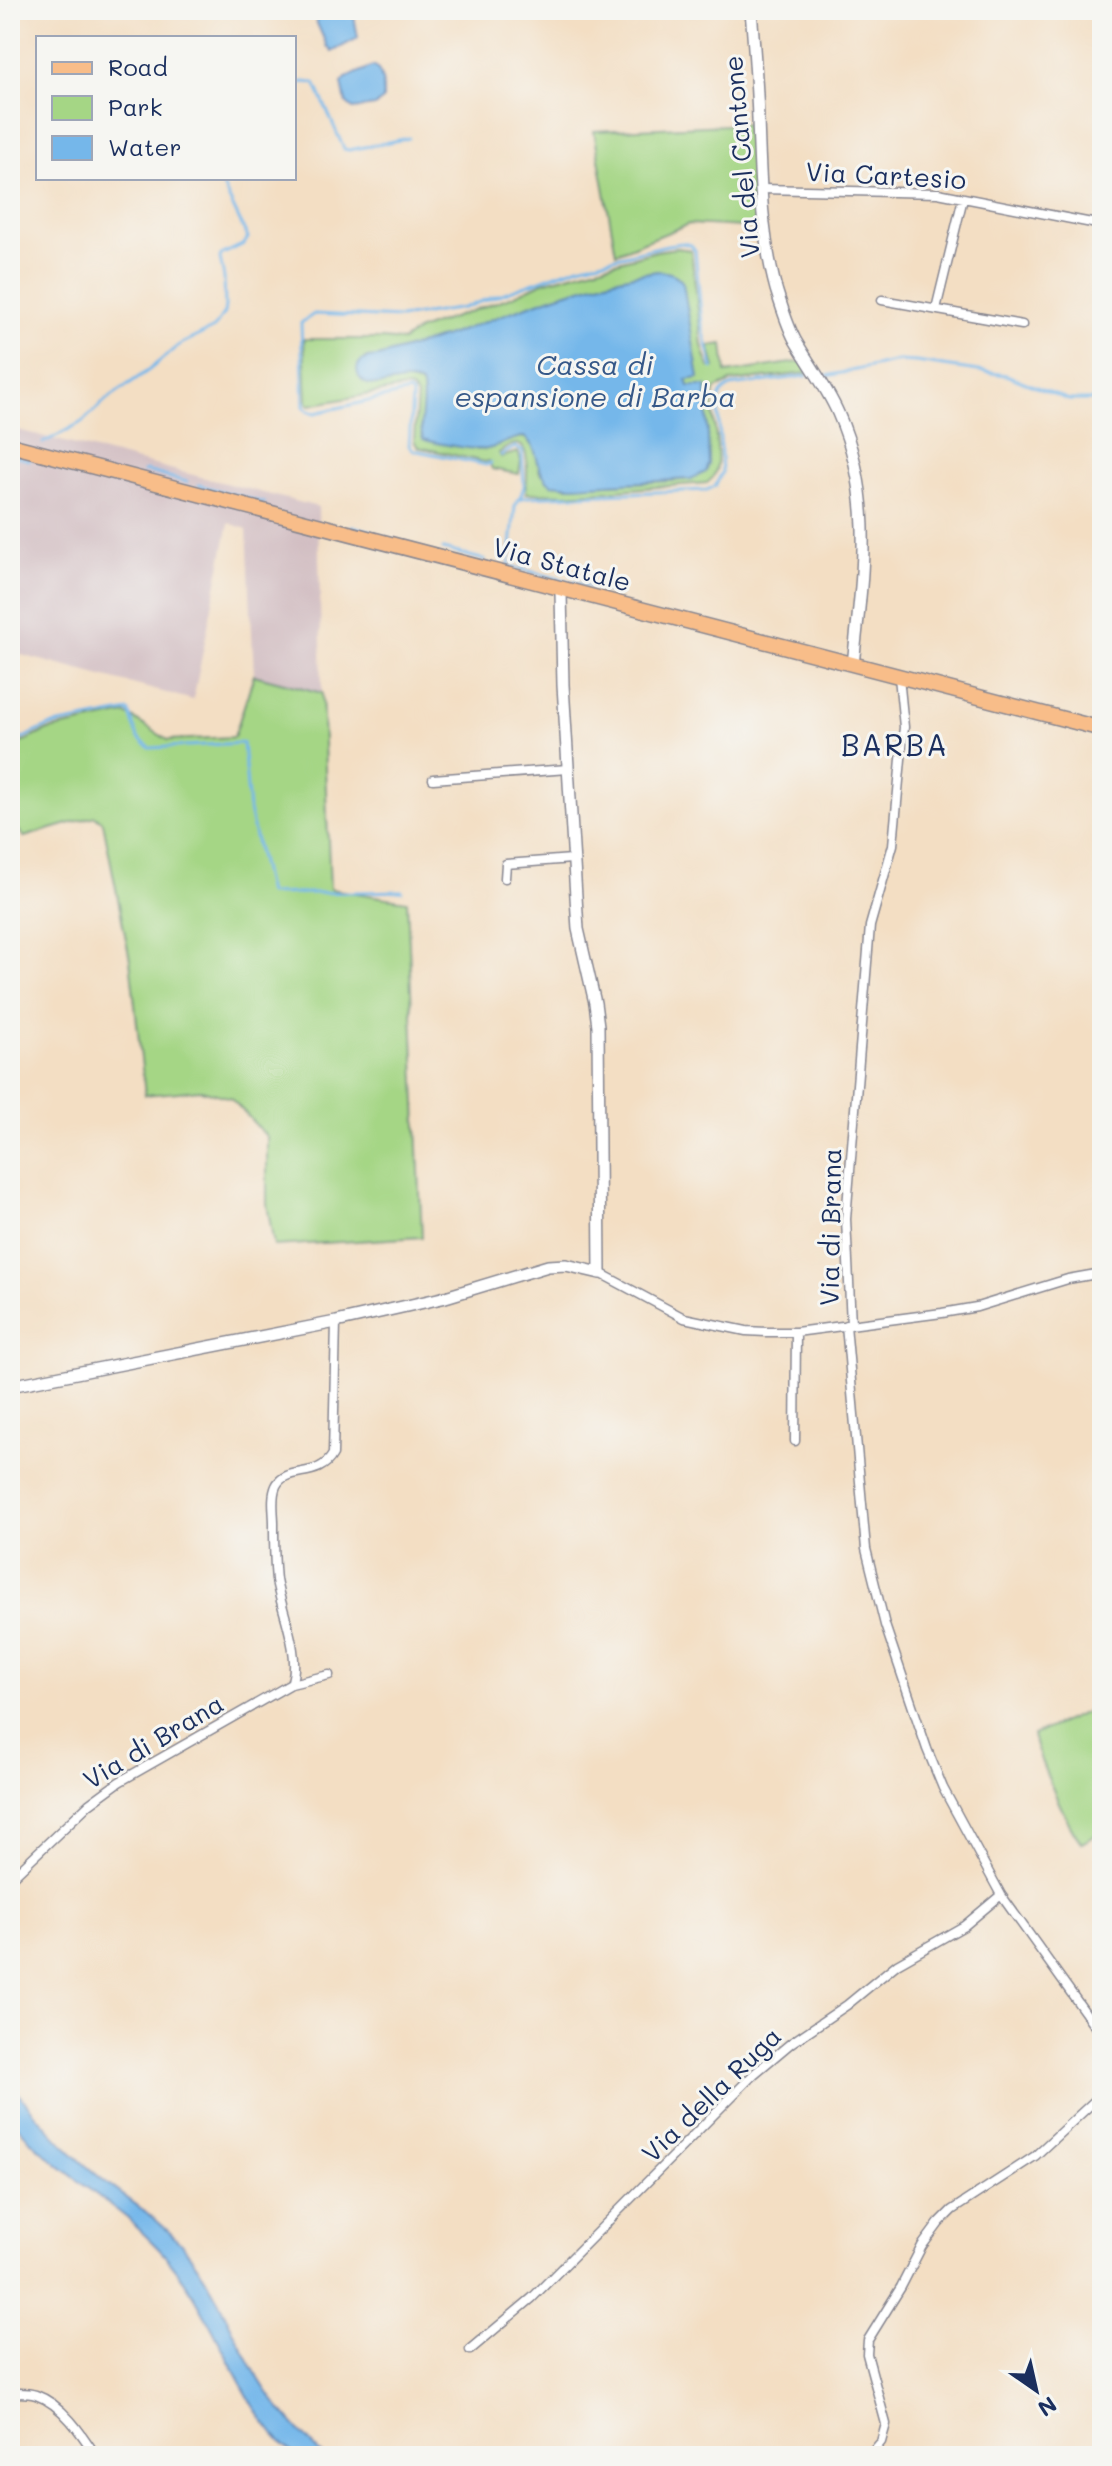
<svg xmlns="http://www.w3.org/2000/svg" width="1112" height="2466" viewBox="0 0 1112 2466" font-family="Mali,sans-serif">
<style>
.industrial{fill:#d2bec2}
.green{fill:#a5d685;stroke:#608272;stroke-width:2;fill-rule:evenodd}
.water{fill:#75b7ea;stroke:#4873a4;stroke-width:2}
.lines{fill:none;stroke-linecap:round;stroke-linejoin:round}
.stream{stroke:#75b7ea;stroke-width:3}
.minor-casing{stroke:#878690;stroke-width:11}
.tertiary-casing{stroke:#878690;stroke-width:14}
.primary-casing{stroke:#878690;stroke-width:17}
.minor{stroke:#fff;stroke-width:8}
.tertiary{stroke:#fff;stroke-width:11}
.primary{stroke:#f8bd89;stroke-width:14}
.labels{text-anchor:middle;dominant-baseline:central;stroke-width:6;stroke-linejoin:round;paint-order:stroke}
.street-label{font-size:26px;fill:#1b2f5e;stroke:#f6f6f2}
.water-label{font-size:28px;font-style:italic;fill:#365888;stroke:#f6f6f2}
.quarter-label{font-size:30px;letter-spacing:2px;fill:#1b2f5e;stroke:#f6f6f2}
</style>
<rect width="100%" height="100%" fill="#f6f6f2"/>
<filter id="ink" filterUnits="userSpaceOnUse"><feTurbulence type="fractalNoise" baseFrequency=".0125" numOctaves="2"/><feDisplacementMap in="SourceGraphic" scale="16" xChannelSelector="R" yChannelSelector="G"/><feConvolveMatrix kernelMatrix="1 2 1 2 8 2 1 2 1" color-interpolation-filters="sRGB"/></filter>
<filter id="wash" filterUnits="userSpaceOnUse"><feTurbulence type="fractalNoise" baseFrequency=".006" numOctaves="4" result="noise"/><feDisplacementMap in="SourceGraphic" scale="32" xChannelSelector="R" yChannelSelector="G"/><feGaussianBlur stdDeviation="1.8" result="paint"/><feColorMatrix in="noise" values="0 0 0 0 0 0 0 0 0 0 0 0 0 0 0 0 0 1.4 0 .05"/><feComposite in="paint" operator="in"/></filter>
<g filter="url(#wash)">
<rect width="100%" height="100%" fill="#f3dec3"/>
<path class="industrial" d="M 10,428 L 318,507 L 322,693 L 254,675 L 247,529 L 229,523 L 193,700 L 10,652 Z"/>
<path class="green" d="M 749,124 L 752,126 L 761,228 L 689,224 L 616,253 L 594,131 Z
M 676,248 L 691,250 L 702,345 L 709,367 L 715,367 L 709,346 L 723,344 L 726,373 L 804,361 L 808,373 L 731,382 L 716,389 C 705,415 731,467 707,483 L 566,494 L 526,493 C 527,474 534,424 499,453 L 501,457 L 518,452 L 521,461 L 519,474 L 492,469 L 489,461 L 485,462 L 418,447 L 414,441 L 417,396 L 411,389 L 404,388 L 310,405 L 307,403 L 304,339 L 382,339 L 402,341 L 419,330 L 513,296 L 543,282 L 656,251 ZM 658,271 L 698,378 L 686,379 L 689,386 L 706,387 L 709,464 L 691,479 L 670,481 L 566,486 L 540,473 L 535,447 L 524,437 C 509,438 500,446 487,449 C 461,455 439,423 423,407 L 424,392 L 421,384 L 406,380 L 380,384 L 365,358 L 378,357 C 405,349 433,341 460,331 C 525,307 589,280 658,271 Z
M 254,675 L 322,693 L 330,889 L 407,901 L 422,1237 L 274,1246 L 267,1204 L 267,1137 L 231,1098 L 201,1090 L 145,1095 L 130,960 L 103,822 L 95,816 L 24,837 C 2,815 10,777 10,748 L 48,730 L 126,714 L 168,740 L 234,737 Z
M 1102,1705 L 1102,1831 L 1082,1843 C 1067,1826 1038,1758 1033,1735 Z"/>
<path class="water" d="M 311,10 L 353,10 L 358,38 L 332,52 L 327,46 Z
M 373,66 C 384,71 383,89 383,100 L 375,106 L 353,109 L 346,103 L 342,83 L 346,78 Z
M 658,271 C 670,272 677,274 683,283 L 699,378 L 687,380 L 689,386 L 706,386 L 709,464 L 706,472 L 691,479 L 573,486 L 551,484 C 534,471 541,449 524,437 C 509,438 501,446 487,449 C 478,451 432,443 423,439 C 417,421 427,402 421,384 C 403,375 386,389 368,384 C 357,380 352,365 365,359 C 367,358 375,357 378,357 C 405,349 433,341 460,331 C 525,307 589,280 658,271 Z
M 10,2082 C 36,2117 63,2147 97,2175 C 128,2201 159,2217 185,2249 C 218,2290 234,2338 261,2382 C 278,2410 300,2432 323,2456 L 295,2456 C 232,2399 217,2309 158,2248 C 148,2238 138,2228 127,2218 C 104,2199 15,2138 10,2112 C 8,2103 10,2091 10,2082 Z"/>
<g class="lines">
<path class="stream" d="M 294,84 L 303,82 L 315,83 L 344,149 L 349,150 L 409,138
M 827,376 L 898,361 L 916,362 L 1006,375 L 1069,400 L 1102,400
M 43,443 L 82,422 L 107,399 L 149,370 L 179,345 L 214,328 L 224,313 L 225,306 L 224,278 L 220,258 L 221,255 L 244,244 L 248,238 L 219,178
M 10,455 L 29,460
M 501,455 L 515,447 L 522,451 L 524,486 L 520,498
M 491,463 L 486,465 L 413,450 L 409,446 L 412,395 L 409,392 L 315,413 L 308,411 L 304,407 L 301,323 L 314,314 L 400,318 L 463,308 L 579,266 L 667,245 L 682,243 L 691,245 L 695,250 L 702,325 L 713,368
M 143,472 L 146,471 L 187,482
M 93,477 L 132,485
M 199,485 L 264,503
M 352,526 L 371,531
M 443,549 L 485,560
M 568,581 L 509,566 L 515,506 L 519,499 L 526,497 L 707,490 L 715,486 L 722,472 L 718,405 C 719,395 721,391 731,386 L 807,376
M 574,582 L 619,595
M 10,744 L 49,726 L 129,711 L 138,738 L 150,748 L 243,743 L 249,810 L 268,894 L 402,891"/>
</g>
</g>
<g filter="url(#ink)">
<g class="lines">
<defs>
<path id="minor" d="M 761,189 L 938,193 L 1102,225
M 882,300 L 1022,325
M 936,309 L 963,198
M 433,779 L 568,769
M 505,878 L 506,864 L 572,859
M 600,1273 L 684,1318 L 746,1331 L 766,1332 L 796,1332 L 942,1313 L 977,1307 L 1068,1279 L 1102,1273
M 851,1324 L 846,1219 L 870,926 L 893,845 L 904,727 L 899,677
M 846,1325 L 866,1549 L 885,1625 L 927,1749 L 943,1788 L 1001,1895 L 1102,2036
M 795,1441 L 796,1332
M 291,1684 C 302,1655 281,1610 276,1580 C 274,1561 274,1542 274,1523 C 274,1512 271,1497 276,1486 C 286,1465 319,1480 333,1454 L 336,1322
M 10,1879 L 89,1804 L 119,1782 L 291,1684 L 329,1675
M 470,2350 L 532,2298 L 754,2074 L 791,2043 L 847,2005 L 897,1964 L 964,1926 L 1001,1895
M 10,2393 C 19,2393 28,2392 36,2395 C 62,2404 82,2434 96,2456
M 869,2456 L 881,2442 L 886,2424 L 867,2354 L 868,2340 L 901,2287 L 922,2246 L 939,2223 L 952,2210 L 1035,2156 L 1102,2094"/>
<path id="tertiary" d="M 751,10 C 754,46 757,83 758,119 C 760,176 761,234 776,289 C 781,305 787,325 795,340 C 809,364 827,388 838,413 C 876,499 862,576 853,665
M 10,1386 L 336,1322 L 442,1298 L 548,1266 L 566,1265 L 600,1273 L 598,1026 L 595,1003 L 578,929 L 563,685 L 561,593 L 563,588"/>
<path id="primary" d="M 10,445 L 1102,729"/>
</defs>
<use href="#minor" class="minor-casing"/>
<use href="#tertiary" class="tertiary-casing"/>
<use href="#primary" class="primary-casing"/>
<use href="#minor" class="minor"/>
<use href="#tertiary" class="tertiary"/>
<use href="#primary" class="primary"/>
</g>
</g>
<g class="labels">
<g class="street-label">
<text transform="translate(741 157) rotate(-95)">Via del Cantone</text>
<text transform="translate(886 175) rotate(3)">Via Cartesio</text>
<text transform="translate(562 564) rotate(15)">Via Statale</text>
<text transform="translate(830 1227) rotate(-89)">Via di Brana</text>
<text transform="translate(153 1741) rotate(-31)">Via di Brana</text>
<text transform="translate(711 2094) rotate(-44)">Via della Ruga</text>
</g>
<g class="water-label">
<text x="595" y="364">Cassa di<tspan x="595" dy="32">espansione di Barba</tspan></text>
</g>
<g class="quarter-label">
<text x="895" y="744">BARBA</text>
</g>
</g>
<rect width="1112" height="2466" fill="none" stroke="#f6f6f2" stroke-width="40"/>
<rect x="36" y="36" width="260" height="144" fill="#f6f6f2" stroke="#9ea6b7" stroke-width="2"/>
<rect x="52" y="62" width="40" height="12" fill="#f8bd89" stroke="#9ea6b7" stroke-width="2"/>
<text x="108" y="76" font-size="24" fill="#1b2f5e">Road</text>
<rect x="52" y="96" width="40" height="24" fill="#a5d685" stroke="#9ea6b7" stroke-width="2"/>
<text x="108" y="116" font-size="24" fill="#1b2f5e">Park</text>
<rect x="52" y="136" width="40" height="24" fill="#75b7ea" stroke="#9ea6b7" stroke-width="2"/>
<text x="108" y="156" font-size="24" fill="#1b2f5e">Water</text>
<g transform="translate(1036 2390) rotate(146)" stroke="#f6f6f2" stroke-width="6" paint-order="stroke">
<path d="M0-6L14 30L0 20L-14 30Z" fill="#1b2f5e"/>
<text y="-12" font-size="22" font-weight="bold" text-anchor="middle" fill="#1b2f5e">N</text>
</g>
</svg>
